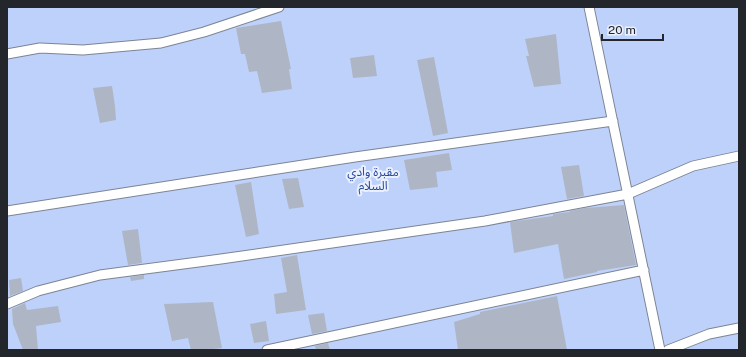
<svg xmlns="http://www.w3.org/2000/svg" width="746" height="357" viewBox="0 0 746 357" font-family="'Public Sans','Noto Sans Arabic',sans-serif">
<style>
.green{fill:#bdd1fb}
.building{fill:#aeb6c5}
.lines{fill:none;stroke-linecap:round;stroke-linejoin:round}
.lane-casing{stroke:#7d8493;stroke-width:11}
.lane{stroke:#fff;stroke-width:9}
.labels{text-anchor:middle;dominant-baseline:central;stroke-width:4;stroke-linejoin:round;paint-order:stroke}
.park-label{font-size:12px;fill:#27479d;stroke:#eaf0fd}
</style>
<rect width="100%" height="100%" fill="#eaf0fd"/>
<path class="green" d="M 7,7 L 739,7 L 739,350 L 7,350 Z"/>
<path class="building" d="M 281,21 L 291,69 L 289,69 L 292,89 L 262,93 L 257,71 L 249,72 L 245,54 L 241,54 L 236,28 Z
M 556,34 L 561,84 L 534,87 L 526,56 L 529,56 L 525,39 Z
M 374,55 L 377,76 L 353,78 L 350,58 Z
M 434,57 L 448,133 L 433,136 L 417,60 Z
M 112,86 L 115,106 L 116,120 L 100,123 L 93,88 Z
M 449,153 L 452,170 L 436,172 L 438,187 L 410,190 L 404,160 Z
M 579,165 L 584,196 L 567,199 L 561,167 Z
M 298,178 L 304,207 L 289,209 L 282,179 Z
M 251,182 L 259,234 L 246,237 L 235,185 Z
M 624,205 L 636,265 L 597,271 L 597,272 L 564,279 L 558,244 L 514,253 L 510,222 L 553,216 L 553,214 L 570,212 L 569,211 L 585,208 Z
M 138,229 L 142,263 L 128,265 L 122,231 Z
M 297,255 L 306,310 L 276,314 L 274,294 L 287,292 L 281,258 Z
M 144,275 L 144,279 L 131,281 L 130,277 Z
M 21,278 L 23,291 L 10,296 L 9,280 Z
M 557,296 L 567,350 L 458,350 L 454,322 L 480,314 L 480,312 Z
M 213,302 L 222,348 L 205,350 L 191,350 L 188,338 L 172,341 L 164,304 Z
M 25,303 L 27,310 L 58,306 L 61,322 L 36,326 L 38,350 L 23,350 L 13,324 L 12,309 Z
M 324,313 L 327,331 L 312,334 L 308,315 Z
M 266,321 L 269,341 L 254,343 L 250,324 Z
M 328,343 L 330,350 L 316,350 L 315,346 Z"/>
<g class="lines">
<defs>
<path id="lane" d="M 589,7 L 660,350
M 7,54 L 40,48 L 83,50 L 161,43 L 204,32 L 279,7
M 7,211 L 355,157 L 613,121
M 7,304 L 38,291 L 100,275 L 221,259 L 485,221 L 628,194 L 693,166 L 739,156
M 267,350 L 644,270
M 668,350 L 709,334 L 739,328"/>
</defs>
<use href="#lane" class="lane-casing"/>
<use href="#lane" class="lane"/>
</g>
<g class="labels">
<g class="park-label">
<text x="373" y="172">مقبرة وادي<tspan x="373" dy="14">السلام</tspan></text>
</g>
</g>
<rect width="746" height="357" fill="none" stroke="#23262b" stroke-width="16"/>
<path d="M602 34v6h61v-6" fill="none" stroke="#23262b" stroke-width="2"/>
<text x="608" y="34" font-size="12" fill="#23262b" stroke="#eaf0fd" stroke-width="3" paint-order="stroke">20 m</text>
</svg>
